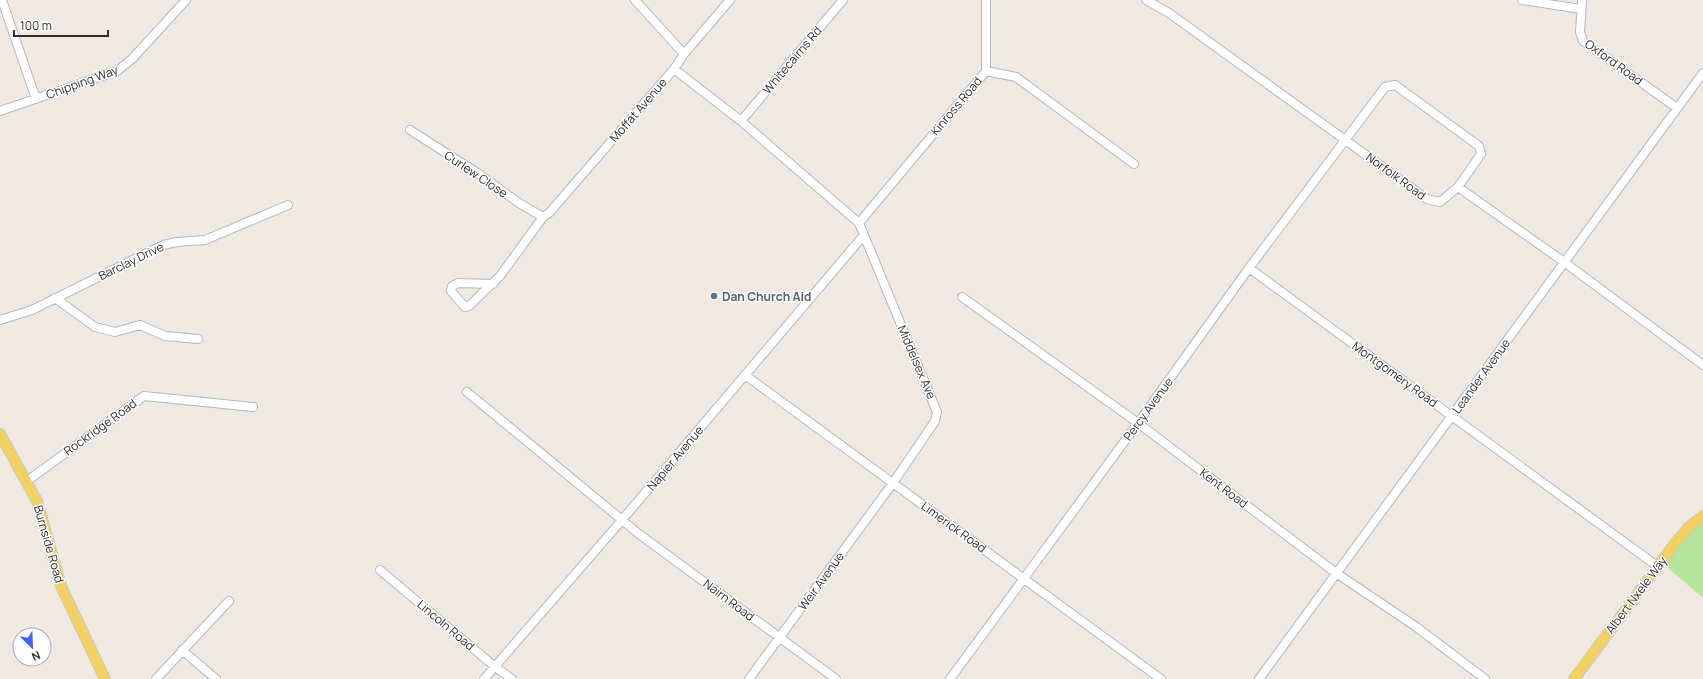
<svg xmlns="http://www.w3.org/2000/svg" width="1703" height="679" viewBox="0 0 1703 679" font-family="Manrope,sans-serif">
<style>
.green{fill:#b6e59e}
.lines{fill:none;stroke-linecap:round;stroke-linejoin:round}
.minor-casing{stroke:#b4b7c1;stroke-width:10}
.major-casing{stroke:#c9c9c9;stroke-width:12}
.minor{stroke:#fff;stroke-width:8}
.major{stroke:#f2d163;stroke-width:10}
.service-dot{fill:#5c6f8a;stroke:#fff;stroke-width:1.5}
.labels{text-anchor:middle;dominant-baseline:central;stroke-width:3;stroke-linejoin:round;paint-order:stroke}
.street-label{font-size:12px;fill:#2e2e2e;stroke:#fff}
.service-label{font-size:12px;font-weight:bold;fill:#4e5e75;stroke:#fff;text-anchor:start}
</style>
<rect width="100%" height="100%" fill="#efe9e1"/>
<path class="green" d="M 1703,519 L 1703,598 L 1662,563 Z"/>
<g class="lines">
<defs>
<path id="minor" d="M 2,0 L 36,99
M 635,0 L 684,54
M 986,0 L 986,71
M 1146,0 L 1169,13 L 1427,199 L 1440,202 L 1458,187 L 1564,262 L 1703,365
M 1522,0 L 1581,9
M 1582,0 L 1580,32 L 1583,41 L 1677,108
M 674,69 L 741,121 L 859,223 L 937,412 L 935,421 L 893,483 L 749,679
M 0,111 L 117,71 L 132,59 L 186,0
M 741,121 L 843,0
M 410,130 L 476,172 L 519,203 L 543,217
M 859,223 L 986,71 L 1016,77 L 1134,164
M 1249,268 L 1657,566
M 493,284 L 458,283 L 452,286 L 451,291 L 465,307 L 469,306 L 500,276 L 543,217 L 549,213 L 674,69 L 684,54 L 730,0
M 962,297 L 1138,423 L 1336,573 L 1415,626 L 1485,679
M 55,298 L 95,327 L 115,332 L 140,325 L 165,336 L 198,339
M 0,320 L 32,310 L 163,245 L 177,242 L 205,240 L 288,205
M 745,375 L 1161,679
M 467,392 L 639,534 L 836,679
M 27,481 L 144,396 L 253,407
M 380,570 L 494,666 L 512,679
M 182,650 L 216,679
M 156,679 L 229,601
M 484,679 L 622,520 L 864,235
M 950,679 L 1138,423 L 1249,268 L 1385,87 L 1395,85 L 1479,146 L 1481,154 L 1458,187
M 1259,679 L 1703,73"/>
<path id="major" d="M 0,434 L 37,501 L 61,586 L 105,679
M 1574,679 L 1673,546 L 1688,528 L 1703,516"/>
</defs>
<use href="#minor" class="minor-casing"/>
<use href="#major" class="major-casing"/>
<use href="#minor" class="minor"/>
<use href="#major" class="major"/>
</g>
<circle class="service-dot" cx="714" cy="296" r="4"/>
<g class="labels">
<g class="street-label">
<text transform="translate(792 60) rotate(-50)">Whitecairns Rd</text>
<text transform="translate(1614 62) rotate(36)">Oxford Road</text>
<text transform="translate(82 82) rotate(-20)">Chipping Way</text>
<text transform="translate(956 106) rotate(-50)">Kinross Road</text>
<text transform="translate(638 110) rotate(-49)">Moffat Avenue</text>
<text transform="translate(476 174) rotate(34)">Curlew Close</text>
<text transform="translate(1396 176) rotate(36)">Norfolk Road</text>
<text transform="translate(131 261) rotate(-26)">Barclay Drive</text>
<text transform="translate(917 362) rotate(67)">Middelsex Ave</text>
<text transform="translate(1395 374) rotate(36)">Montgomery Road</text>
<text transform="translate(1481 376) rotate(-54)">Leander Avenue</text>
<text transform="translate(1148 409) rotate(-54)">Percy Avenue</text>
<text transform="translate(100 427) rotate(-36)">Rockridge Road</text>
<text transform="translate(675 458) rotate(-50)">Napier Avenue</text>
<text transform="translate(1224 488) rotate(37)">Kent Road</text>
<text transform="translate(954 527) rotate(36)">Limerick Road</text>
<text transform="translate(49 544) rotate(74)">Burnside Road</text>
<text transform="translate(821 581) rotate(-54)">Weir Avenue</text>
<text transform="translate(1636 595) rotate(-53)">Albert Nxele Way</text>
<text transform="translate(729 600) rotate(37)">Nairn Road</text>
<text transform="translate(446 625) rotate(40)">Lincoln Road</text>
</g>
<g class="service-label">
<text x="722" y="296">Dan Church Aid</text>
</g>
</g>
<g transform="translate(32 647) rotate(156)"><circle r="19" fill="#ffffff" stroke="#ababab"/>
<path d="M0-3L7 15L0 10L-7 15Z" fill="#4264fb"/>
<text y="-6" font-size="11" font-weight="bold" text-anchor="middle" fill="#2e2e2e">N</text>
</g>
<path d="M14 30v6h94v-6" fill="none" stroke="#2e2e2e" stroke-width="2"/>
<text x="20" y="30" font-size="12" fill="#2e2e2e" stroke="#ffffff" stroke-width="3" paint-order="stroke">100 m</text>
</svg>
